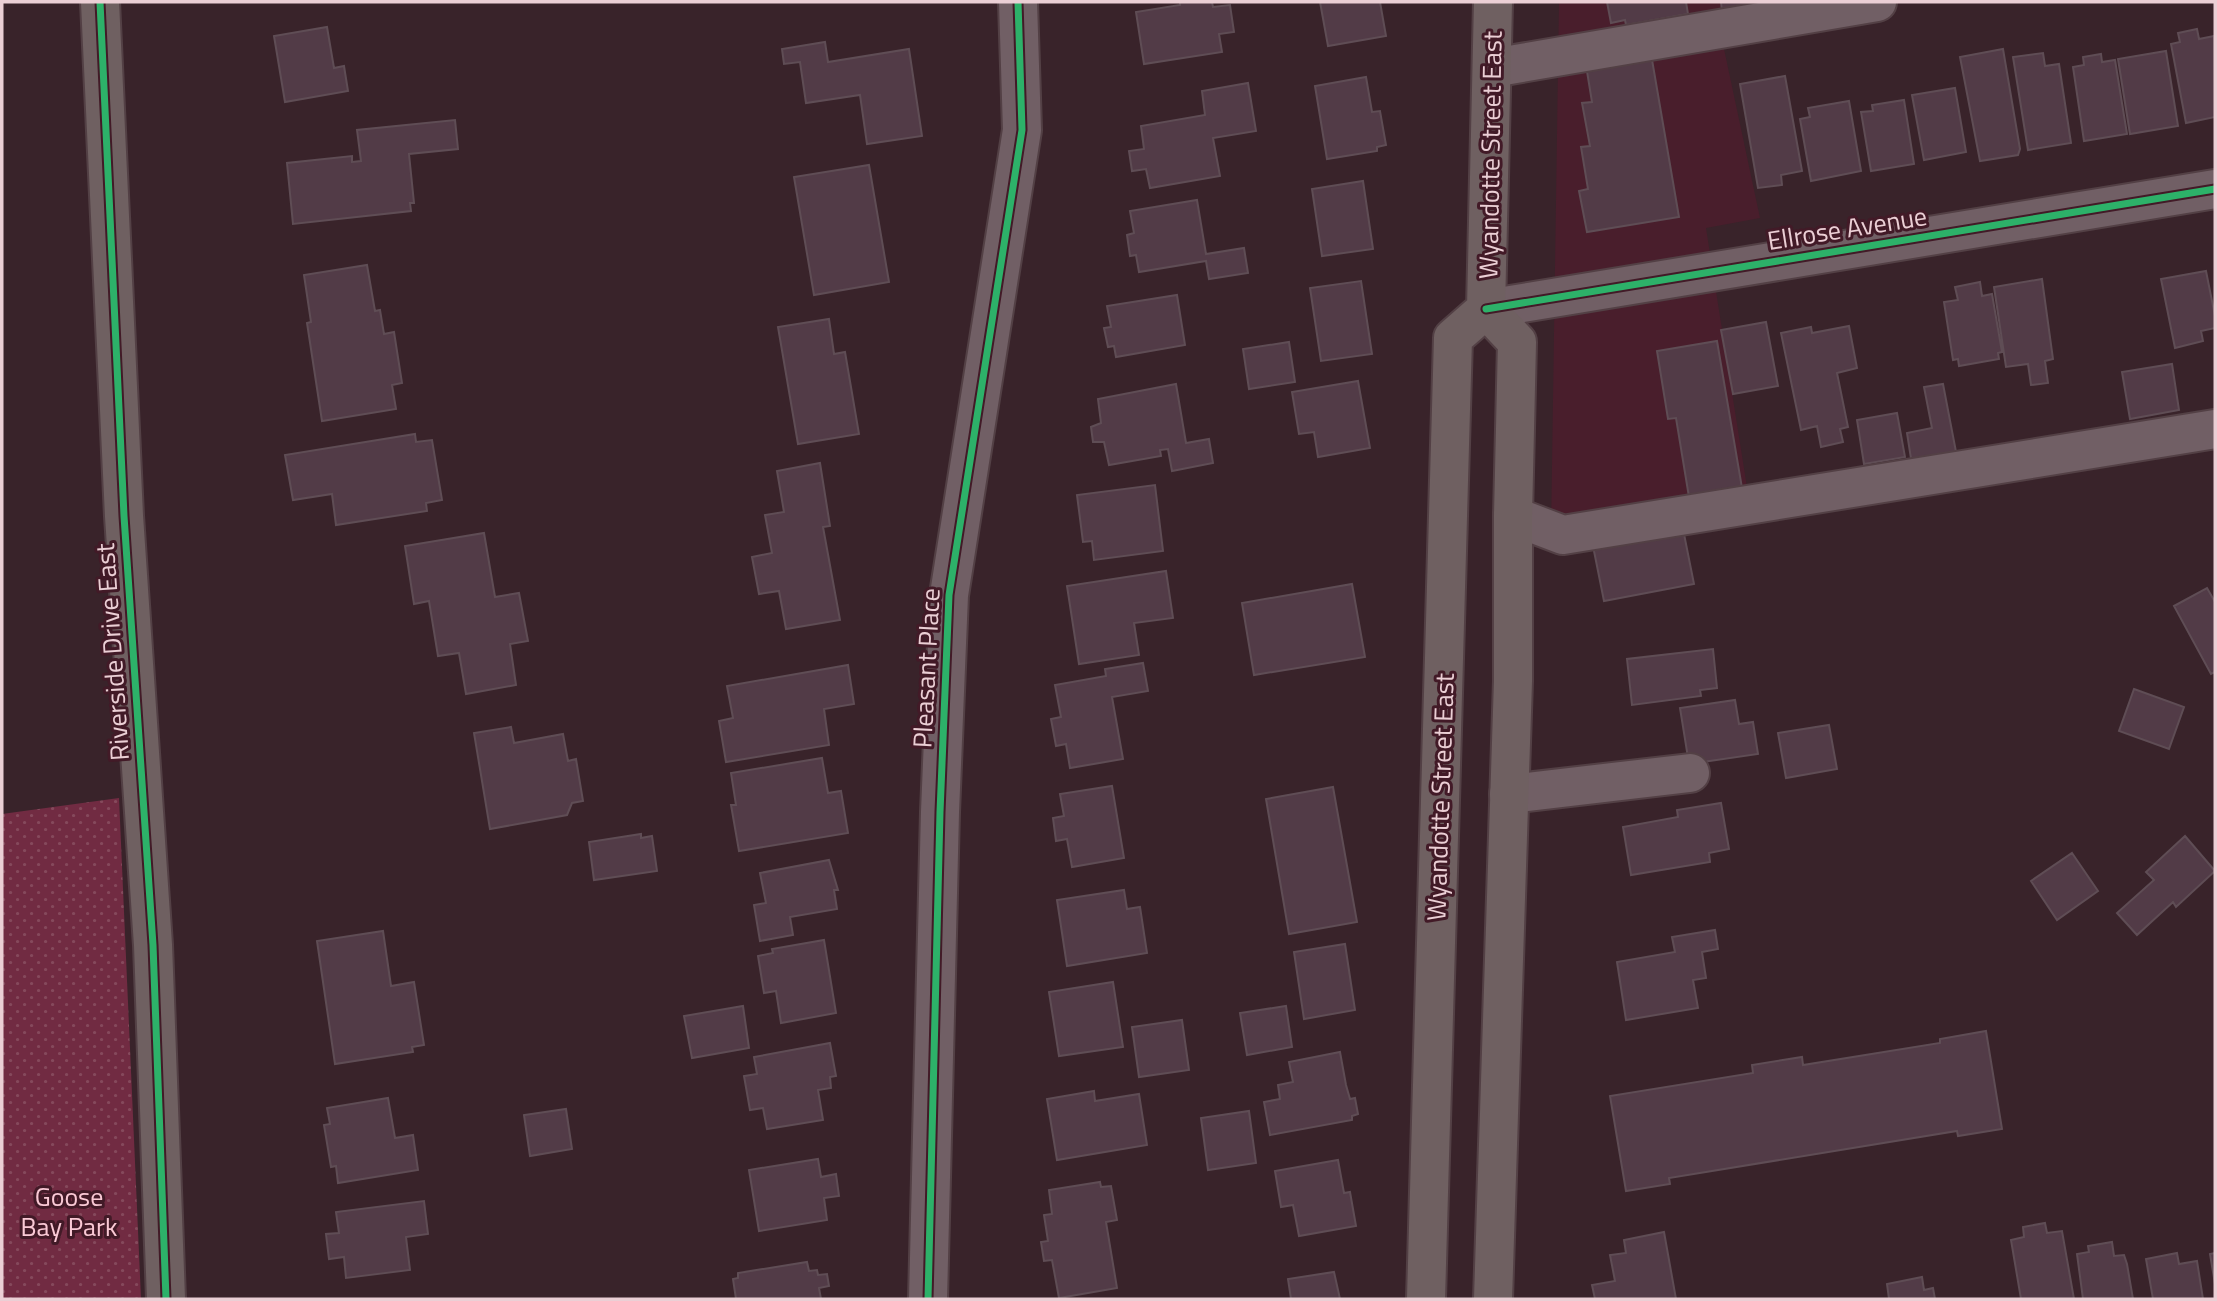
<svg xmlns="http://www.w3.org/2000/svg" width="2217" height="1301" viewBox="0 0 2217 1301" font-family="'Titillium Web',sans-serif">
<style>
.built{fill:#491e2c}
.park{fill:url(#park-dots)}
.building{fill:#523b47;stroke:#5f4d55;stroke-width:2}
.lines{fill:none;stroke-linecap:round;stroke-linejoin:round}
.minor-casing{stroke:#534045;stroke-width:42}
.major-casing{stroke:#534045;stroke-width:42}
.minor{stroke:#715f65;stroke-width:38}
.major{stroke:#6f6061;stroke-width:38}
.cycleway-casing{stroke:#421a27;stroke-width:11}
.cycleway{stroke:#2db169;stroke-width:7}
.labels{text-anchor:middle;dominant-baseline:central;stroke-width:6;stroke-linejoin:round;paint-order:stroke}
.street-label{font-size:26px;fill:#ebcfd5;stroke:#421a27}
.park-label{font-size:26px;fill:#fac9d5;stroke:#421a27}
</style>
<defs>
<pattern id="park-dots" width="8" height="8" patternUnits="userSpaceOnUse" patternTransform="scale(1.75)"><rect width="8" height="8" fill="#712b42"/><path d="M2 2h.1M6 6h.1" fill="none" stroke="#85495c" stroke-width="1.8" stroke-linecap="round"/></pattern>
</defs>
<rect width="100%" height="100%" fill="#39232a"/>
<path class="built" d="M 1559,2 L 1783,2 L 1717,16 L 1760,218 L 1706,228 L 1749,500 L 1551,532 Z"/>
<path class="park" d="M 119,798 L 141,1299 L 2,1299 L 2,814 Z"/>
<path class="building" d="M 1180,2 L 1212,2 L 1213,7 L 1230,5 L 1234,32 L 1219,34 L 1222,52 L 1144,64 L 1136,12 L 1180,5 Z
M 1320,2 L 1380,2 L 1386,36 L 1328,46 Z
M 1607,2 L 1686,2 L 1688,14 L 1626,25 L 1625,20 L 1611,23 Z
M 1721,2 L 1766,2 L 1722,12 Z
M 327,27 L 334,68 L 344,66 L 348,91 L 285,102 L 274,36 Z
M 2197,29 L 2199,39 L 2214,36 L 2215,117 L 2186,123 L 2171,44 L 2180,42 L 2178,33 Z
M 825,42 L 828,62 L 909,49 L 922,136 L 867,144 L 860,95 L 806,103 L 800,62 L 784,64 L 782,49 Z
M 1650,48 L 1679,217 L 1587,232 L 1579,191 L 1588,189 L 1581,147 L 1590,146 L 1582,103 L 1592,102 L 1585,59 Z
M 2003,49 L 2020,149 L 2018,155 L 1980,161 L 1960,57 Z
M 2166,51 L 2178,126 L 2130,134 L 2118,59 Z
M 2043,53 L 2045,66 L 2059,64 L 2071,143 L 2028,150 L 2013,57 Z
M 2101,54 L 2102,62 L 2115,60 L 2127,134 L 2084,141 L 2073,67 L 2084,65 L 2083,57 Z
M 1785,76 L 1802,171 L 1781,175 L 1782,185 L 1758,188 L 1740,84 Z
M 1366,77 L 1372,112 L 1380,111 L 1386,145 L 1377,147 L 1377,151 L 1327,159 L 1315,86 Z
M 1248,83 L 1256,131 L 1213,138 L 1220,176 L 1150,188 L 1146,169 L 1132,171 L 1129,151 L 1144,149 L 1141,126 L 1205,115 L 1202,91 Z
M 1955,88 L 1966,152 L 1924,160 L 1912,95 Z
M 1904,100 L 1914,164 L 1871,171 L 1861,112 L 1873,111 L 1872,105 Z
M 1849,101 L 1861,171 L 1811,181 L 1800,119 L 1810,117 L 1808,108 Z
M 455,120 L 458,149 L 409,154 L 414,203 L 410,203 L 411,211 L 293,224 L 287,163 L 352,156 L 352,162 L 361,161 L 357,130 Z
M 869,165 L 889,282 L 814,295 L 794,177 Z
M 1363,181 L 1373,249 L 1322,256 L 1312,189 Z
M 1197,200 L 1206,254 L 1244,248 L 1248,273 L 1209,279 L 1206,261 L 1139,272 L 1136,255 L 1130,256 L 1127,235 L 1134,233 L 1130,211 Z
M 367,265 L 375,311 L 380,310 L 384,334 L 394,332 L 402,383 L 392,385 L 396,409 L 322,421 L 307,323 L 311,322 L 304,275 Z
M 2206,271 L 2215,316 L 2215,328 L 2201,331 L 2203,341 L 2175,348 L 2161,279 Z
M 2042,279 L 2053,359 L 2045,361 L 2048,383 L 2031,385 L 2028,364 L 2006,367 L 1994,287 Z
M 1361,281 L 1372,354 L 1321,361 L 1310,288 Z
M 1980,282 L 1982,296 L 1992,294 L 2002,352 L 1998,353 L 1999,359 L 1959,366 L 1958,359 L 1953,360 L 1944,302 L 1958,300 L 1955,287 Z
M 1177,295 L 1185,345 L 1116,357 L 1114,346 L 1108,347 L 1104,328 L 1111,327 L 1107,306 Z
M 829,319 L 834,354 L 845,352 L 859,434 L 798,444 L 778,327 Z
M 1766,322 L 1778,386 L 1733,394 L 1721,330 Z
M 1849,326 L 1857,368 L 1837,373 L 1848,427 L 1840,429 L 1843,442 L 1821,447 L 1817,426 L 1801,430 L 1781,333 L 1811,327 L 1812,333 Z
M 1717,341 L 1742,488 L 1689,497 L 1676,418 L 1668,419 L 1657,351 Z
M 1289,342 L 1295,382 L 1249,389 L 1243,349 Z
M 2172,364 L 2179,410 L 2130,419 L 2122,372 Z
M 1358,381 L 1370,448 L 1318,457 L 1314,432 L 1299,434 L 1292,392 Z
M 1176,384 L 1186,443 L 1209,439 L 1213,463 L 1172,471 L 1168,449 L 1160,450 L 1161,456 L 1109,465 L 1104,442 L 1093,442 L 1091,427 L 1101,423 L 1098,399 Z
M 1943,384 L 1957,457 L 1912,465 L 1907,433 L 1932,428 L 1924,387 Z
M 1897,413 L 1905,457 L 1864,464 L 1857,420 Z
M 415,434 L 416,442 L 432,440 L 442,500 L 426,503 L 427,511 L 336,525 L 332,494 L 293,500 L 285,455 Z
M 820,463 L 830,526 L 823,527 L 840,620 L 786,629 L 779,591 L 759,594 L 752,557 L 772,553 L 765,515 L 784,512 L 777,471 Z
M 1155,485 L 1163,551 L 1094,560 L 1092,541 L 1083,542 L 1077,495 Z
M 1683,529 L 1694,584 L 1604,601 L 1593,546 Z
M 484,533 L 495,597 L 519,593 L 528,641 L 510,644 L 516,685 L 466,694 L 459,653 L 438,656 L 429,601 L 414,604 L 405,546 Z
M 1166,571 L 1173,618 L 1134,623 L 1139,655 L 1079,664 L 1067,586 Z
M 1352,584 L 1365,657 L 1254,675 L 1242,603 Z
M 2207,588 L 2215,602 L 2215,672 L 2211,674 L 2174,606 Z
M 1713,649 L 1717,688 L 1700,690 L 1701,696 L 1632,705 L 1627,659 Z
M 1143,663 L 1148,691 L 1112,697 L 1123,759 L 1070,768 L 1066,744 L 1056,746 L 1051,719 L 1061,717 L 1055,685 L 1106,676 L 1105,669 Z
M 848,665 L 854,704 L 824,709 L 829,745 L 726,762 L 719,721 L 733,718 L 727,686 Z
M 2134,689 L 2184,707 L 2169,749 L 2119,731 Z
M 1735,700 L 1739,724 L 1753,722 L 1758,754 L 1689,764 L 1680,708 Z
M 1829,725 L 1837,769 L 1786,778 L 1778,733 Z
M 511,727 L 514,743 L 563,734 L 568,761 L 576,759 L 583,801 L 572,803 L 567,815 L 490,829 L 474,733 Z
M 822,758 L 828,793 L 841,791 L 848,833 L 739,851 L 731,805 L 736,805 L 731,773 Z
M 1112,786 L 1124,858 L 1072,867 L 1067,839 L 1056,841 L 1053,818 L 1064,816 L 1060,794 Z
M 1333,787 L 1357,922 L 1289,934 L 1266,799 Z
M 1721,803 L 1729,849 L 1709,853 L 1710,862 L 1631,875 L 1623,827 L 1678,817 L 1677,810 Z
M 641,834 L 641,838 L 652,836 L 657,871 L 594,880 L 589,842 Z
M 2185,836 L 2215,871 L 2176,907 L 2173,902 L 2137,935 L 2117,913 L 2154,880 L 2146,872 Z
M 2072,853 L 2098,891 L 2057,920 L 2031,881 Z
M 829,860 L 838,890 L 834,890 L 837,909 L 790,917 L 793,935 L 760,941 L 754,905 L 766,903 L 760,873 Z
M 1124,890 L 1127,909 L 1140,907 L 1147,953 L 1067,966 L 1057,900 Z
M 1715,930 L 1718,949 L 1702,952 L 1706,978 L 1693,980 L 1698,1008 L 1626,1020 L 1617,962 L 1675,952 L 1672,937 Z
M 383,931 L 391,986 L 414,982 L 424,1045 L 412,1047 L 413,1052 L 335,1064 L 317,941 Z
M 824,940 L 836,1013 L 781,1023 L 776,991 L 764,993 L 758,956 L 773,953 L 772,949 Z
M 1345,944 L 1355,1010 L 1304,1019 L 1294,952 Z
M 1113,982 L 1123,1047 L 1059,1056 L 1049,992 Z
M 743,1006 L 749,1048 L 692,1058 L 684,1016 Z
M 1286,1006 L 1292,1047 L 1247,1055 L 1240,1013 Z
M 1182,1020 L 1189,1070 L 1139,1077 L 1132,1027 Z
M 1986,1031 L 2002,1129 L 1958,1136 L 1957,1131 L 1669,1178 L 1670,1184 L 1626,1191 L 1610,1096 L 1753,1073 L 1752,1065 L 1802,1057 L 1803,1065 L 1940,1043 L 1940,1039 Z
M 830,1043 L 836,1076 L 830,1077 L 831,1088 L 818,1090 L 823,1120 L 767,1129 L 763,1108 L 750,1110 L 744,1076 L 757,1074 L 754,1057 Z
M 1340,1052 L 1346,1085 L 1350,1099 L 1355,1098 L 1358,1114 L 1352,1116 L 1352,1120 L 1270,1135 L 1264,1102 L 1280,1099 L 1278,1085 L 1293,1082 L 1289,1062 Z
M 1094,1091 L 1095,1101 L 1139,1094 L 1147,1145 L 1057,1160 L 1047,1099 Z
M 388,1098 L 395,1138 L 413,1135 L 418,1170 L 338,1183 L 336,1166 L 331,1167 L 324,1125 L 330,1124 L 327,1108 Z
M 566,1109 L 572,1149 L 530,1156 L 524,1115 Z
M 1249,1111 L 1256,1163 L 1208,1170 L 1201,1118 Z
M 818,1159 L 821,1177 L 836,1174 L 839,1196 L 824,1198 L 827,1220 L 759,1231 L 749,1170 Z
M 1338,1160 L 1344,1193 L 1350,1192 L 1356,1226 L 1299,1236 L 1293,1205 L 1281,1207 L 1275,1171 Z
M 1100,1182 L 1101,1187 L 1111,1186 L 1117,1220 L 1106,1222 L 1117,1288 L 1059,1298 L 1052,1260 L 1044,1261 L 1041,1242 L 1048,1241 L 1044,1215 L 1052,1214 L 1049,1190 Z
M 424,1201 L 428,1234 L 406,1237 L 410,1270 L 346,1278 L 344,1257 L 329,1259 L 326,1234 L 339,1233 L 336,1212 Z
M 2045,1223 L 2047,1233 L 2062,1231 L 2074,1299 L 2021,1299 L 2011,1240 L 2024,1237 L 2023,1227 Z
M 1664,1232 L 1676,1299 L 1595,1299 L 1592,1285 L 1615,1281 L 1610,1255 L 1626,1253 L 1624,1240 Z
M 2112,1242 L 2114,1256 L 2124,1255 L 2127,1264 L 2133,1299 L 2083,1299 L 2077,1254 L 2089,1252 L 2088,1246 Z
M 2177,1253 L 2179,1264 L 2197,1261 L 2203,1299 L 2153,1299 L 2146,1259 Z
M 2215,1253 L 2215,1284 L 2210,1254 Z
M 807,1262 L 809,1271 L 817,1270 L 818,1275 L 827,1274 L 829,1286 L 819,1288 L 821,1299 L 736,1299 L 733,1279 L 738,1278 L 738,1273 Z
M 1334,1272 L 1340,1299 L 1291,1299 L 1288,1279 Z
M 1922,1277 L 1924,1290 L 1933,1288 L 1935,1299 L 1889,1299 L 1887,1284 Z"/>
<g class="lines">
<defs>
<path id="minor" d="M 1492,68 L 1877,2
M 1486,309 L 2215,189
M 1513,516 L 1563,535 L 2215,429
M 1509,794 L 1690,773
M 928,1299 L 940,812 L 949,595 L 1022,130 L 1018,2"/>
<path id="major" d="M 100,2 L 124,516 L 153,945 L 166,1299
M 1493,2 L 1486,309 L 1517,342 L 1513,516 L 1513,681 L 1493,1299
M 1426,1299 L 1453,338 L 1486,309"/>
</defs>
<use href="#minor" class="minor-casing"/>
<use href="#major" class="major-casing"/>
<use href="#minor" class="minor"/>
<use href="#major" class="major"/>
<defs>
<path id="cycleway" d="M 100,2 L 124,516 L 153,945 L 166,1299
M 1486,309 L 2215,189
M 928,1299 L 940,812 L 949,595 L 1022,130 L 1018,2"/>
</defs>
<use href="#cycleway" class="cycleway-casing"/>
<use href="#cycleway" class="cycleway"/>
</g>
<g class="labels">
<g class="street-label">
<text transform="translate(1490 155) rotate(-89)">Wyandotte Street East</text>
<text transform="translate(1847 228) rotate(-9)">Ellrose Avenue</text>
<text transform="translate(112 652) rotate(-94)">Riverside Drive East</text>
<text transform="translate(926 668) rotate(-87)">Pleasant Place</text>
<text transform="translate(1440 797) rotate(-88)">Wyandotte Street East</text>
</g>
<g class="park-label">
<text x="69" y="1196">Goose<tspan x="69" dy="30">Bay Park</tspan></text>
</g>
</g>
<rect width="2217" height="1301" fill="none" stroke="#ebcfd5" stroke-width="7"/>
</svg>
